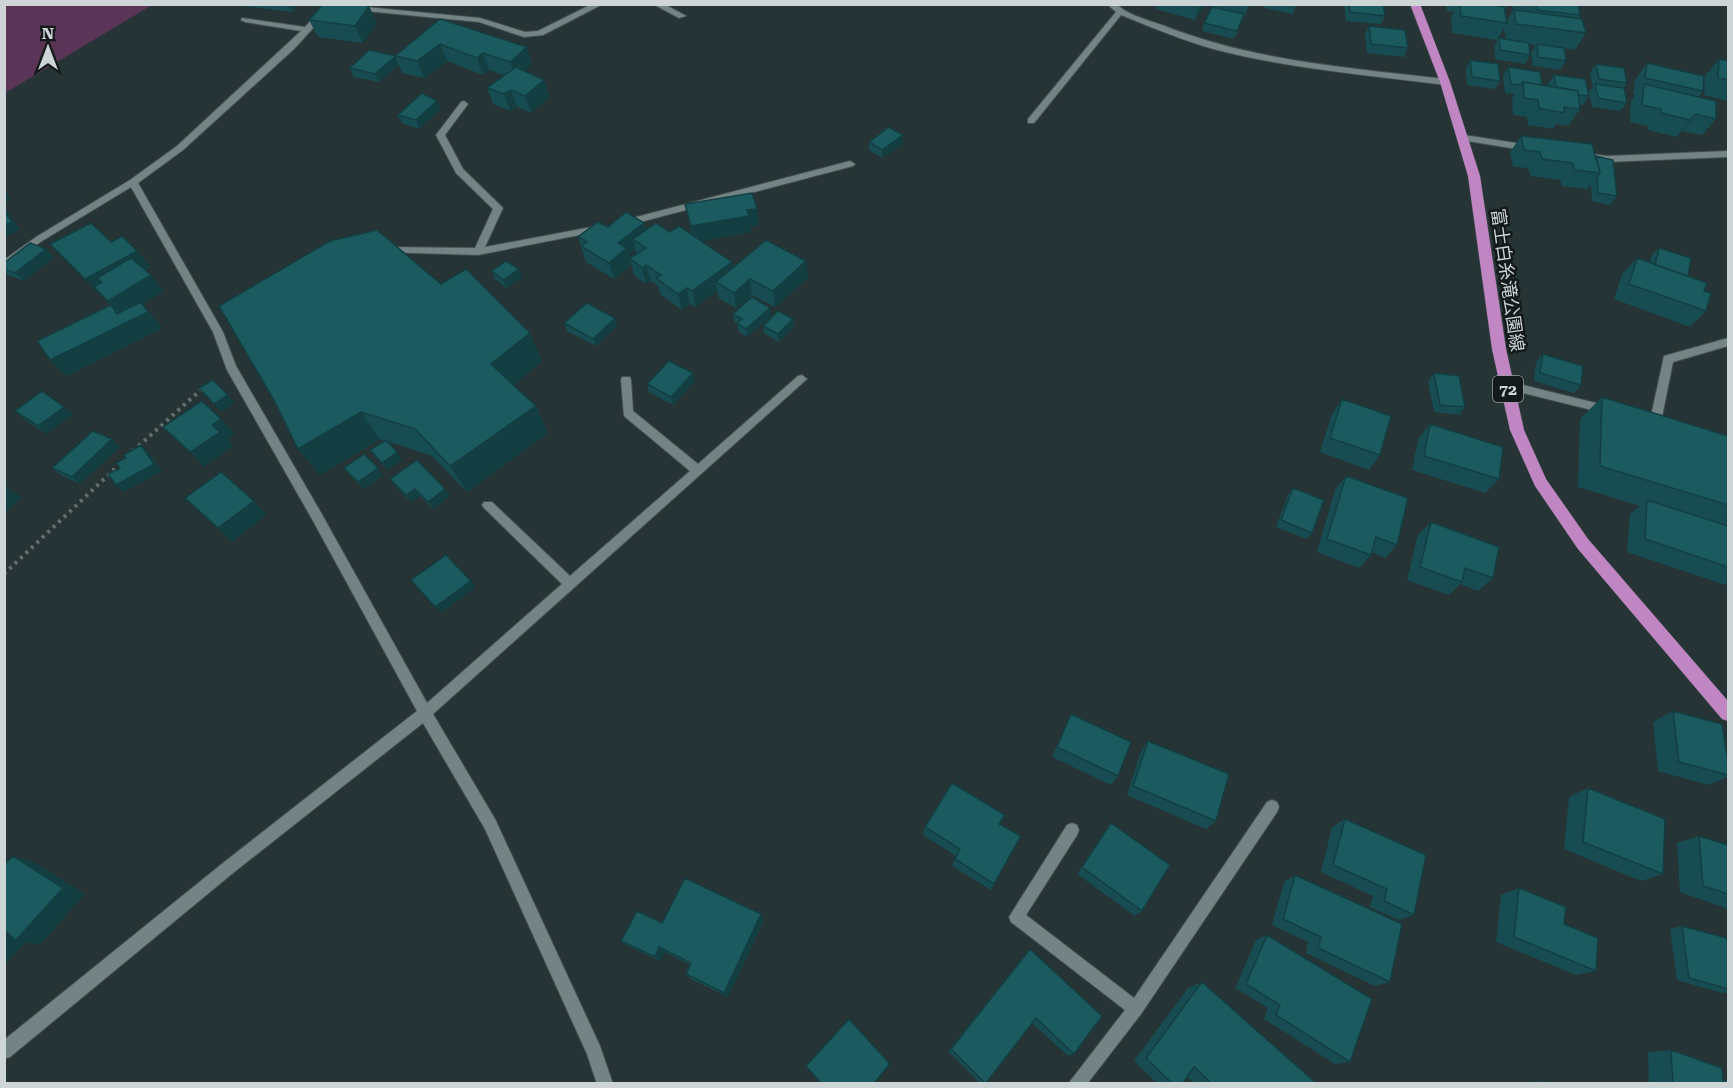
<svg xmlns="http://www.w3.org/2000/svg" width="1733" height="1088" viewBox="0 0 1733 1088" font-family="'Roboto Serif','Noto Sans JP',serif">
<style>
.green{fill:#5a3557}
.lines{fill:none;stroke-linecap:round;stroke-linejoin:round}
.service-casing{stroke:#444f51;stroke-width:2}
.minor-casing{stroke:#444f51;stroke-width:2}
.primary-casing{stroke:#444f51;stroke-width:1}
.path{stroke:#626e6f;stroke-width:4;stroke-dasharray:3 4.5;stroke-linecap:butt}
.service{fill:#748485;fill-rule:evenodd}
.minor{fill:#748485;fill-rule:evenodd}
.primary{fill:#c086c3;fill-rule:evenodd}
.wall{fill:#174d52}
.shaded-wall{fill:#133f42}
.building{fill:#1b5a5f;stroke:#133f42;stroke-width:1.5}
.labels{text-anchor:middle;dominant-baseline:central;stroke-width:5;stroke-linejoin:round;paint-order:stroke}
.shield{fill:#141a1b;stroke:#969d9e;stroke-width:1.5}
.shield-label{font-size:16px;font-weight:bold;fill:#cdd5d6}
.street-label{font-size:18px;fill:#cdd5d6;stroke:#141a1b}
</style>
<rect width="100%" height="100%" fill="#263435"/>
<path class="green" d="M 5,4 L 152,4 L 152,5 L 5,93 Z"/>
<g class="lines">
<defs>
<path id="service" d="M 592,4 L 603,4 L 543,35 L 524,37 L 479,22 L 355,10 L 351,8 L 355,6 L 480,18 L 525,32 L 538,31 Z
M 653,4 L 664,4 L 686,16 L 679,18 Z"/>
<path id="minor" d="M 326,4 L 335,4 L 294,49 L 183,150 L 138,183 L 223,332 L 236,366 L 320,511 L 427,703 L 562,584 L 484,508 L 482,505 L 484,502 L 492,502 L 570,576 L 690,471 L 624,416 L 621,380 L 622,377 L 630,377 L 631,380 L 633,411 L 698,464 L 798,376 L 802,375 L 807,379 L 433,714 L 495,819 L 600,1046 L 613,1084 L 597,1084 L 587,1054 L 485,829 L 423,723 L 233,873 L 10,1057 L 4,1059 L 4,1040 L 223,863 L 417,711 L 312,519 L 227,370 L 213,332 L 131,187 L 42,241 L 4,268 L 4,260 L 36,237 L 130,180 L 177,146 L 301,31 L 245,22 L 241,20 L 242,18 L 305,27 Z
M 1107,4 L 1116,4 C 1128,15 1147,20 1162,25 C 1253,61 1349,68 1445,79 L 1449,82 L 1445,85 C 1369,75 1292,69 1217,50 C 1184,41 1153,28 1121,15 L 1034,123 L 1028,123 L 1028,119 L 1116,12 Z
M 464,101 L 468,104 L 445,135 L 463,169 L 503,208 L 485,247 L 602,225 L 605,226 L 605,230 L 478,255 L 382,252 L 380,250 L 385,247 L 475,248 L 493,209 L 456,173 L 436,135 L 461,102 Z
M 1464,135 L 1529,145 L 1534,148 L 1529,151 L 1461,140 L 1461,136 Z
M 1728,151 L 1728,157 L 1607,162 L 1593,160 L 1588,157 L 1593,154 L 1607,156 Z
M 850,161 L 855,164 L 853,166 L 625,226 L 620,223 L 625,220 Z
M 1728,338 L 1728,346 L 1673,362 L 1661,422 L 1655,426 L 1644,423 L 1642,420 L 1644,417 L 1651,416 L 1664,356 Z
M 1507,381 L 1608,406 L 1614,410 L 1608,414 L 1503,388 L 1502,385 Z
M 1272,800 L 1277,802 L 1279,807 L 1277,812 L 1141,1014 L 1087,1084 L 1068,1084 L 1125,1010 L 1011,922 L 1009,917 L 1067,825 L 1072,823 L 1077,825 L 1079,830 L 1077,835 L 1026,915 L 1134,998 L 1267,802 Z"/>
<path id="primary" d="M 1410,4 L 1420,4 L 1450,82 L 1480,176 L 1506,349 L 1524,430 L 1546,479 L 1588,539 L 1728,701 L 1728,721 L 1722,719 L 1578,549 L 1535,486 L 1510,430 L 1492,349 L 1468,176 L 1440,82 Z"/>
</defs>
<use href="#service" class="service-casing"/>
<use href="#minor" class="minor-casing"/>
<use href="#primary" class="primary-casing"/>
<path class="path" d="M 133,451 L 203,388
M 4,574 L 121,463"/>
<use href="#service" class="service"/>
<use href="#minor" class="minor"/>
<use href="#primary" class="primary"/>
</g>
<path class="wall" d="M 229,4 L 298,4 L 292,12 Z
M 1158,4 L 1205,5 L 1195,20 L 1156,9 Z
M 1214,4 L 1250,4 L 1234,39 L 1202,31 L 1204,23 Z
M 1265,4 L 1296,4 L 1293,14 L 1264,8 Z
M 1344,4 L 1383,4 L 1385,16 L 1381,24 L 1346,21 Z
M 1446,4 L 1508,4 L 1505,11 L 1507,21 L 1513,10 L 1513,4 L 1578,4 L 1580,15 L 1579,18 L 1586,33 L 1575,50 L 1564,48 L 1566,61 L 1560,70 L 1533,66 L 1531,53 L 1536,45 L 1529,44 L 1530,55 L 1525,64 L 1495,59 L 1494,46 L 1499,38 L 1506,39 L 1504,28 L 1497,40 L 1452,33 L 1451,18 L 1454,12 L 1447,11 Z
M 440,19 L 532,64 L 524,71 L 544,80 L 549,97 L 531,113 L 517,107 L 510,111 L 493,104 L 487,88 L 504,75 L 489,70 L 483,75 L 447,61 L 424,78 L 402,73 L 399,65 L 379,82 L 354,77 L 350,68 L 396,55 Z
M 309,20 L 377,23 L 363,43 L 318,37 Z
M 1369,26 L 1408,48 L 1404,57 L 1367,53 L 1365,35 Z
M 1719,59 L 1728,61 L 1728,101 L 1704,95 L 1705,76 Z
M 1470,60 L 1500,81 L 1495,89 L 1467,85 L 1466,69 Z
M 1647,63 L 1703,91 L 1699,97 L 1716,119 L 1702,135 L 1682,131 L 1676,137 L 1648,130 L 1648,126 L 1630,122 L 1631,101 L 1636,95 L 1633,94 L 1635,80 Z
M 1596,64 L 1627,83 L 1623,88 L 1627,103 L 1620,111 L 1592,107 L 1589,92 L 1593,87 L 1590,73 Z
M 1508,67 L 1542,85 L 1548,86 L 1548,83 L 1554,75 L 1589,96 L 1583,105 L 1579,104 L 1580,109 L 1568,126 L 1556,124 L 1553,129 L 1528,125 L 1527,117 L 1513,115 L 1512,99 L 1515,94 L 1505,93 L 1503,76 Z
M 437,101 L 441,109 L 419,129 L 402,123 L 398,115 Z
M 903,135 L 903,144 L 882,158 L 869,150 L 869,142 Z
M 1521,136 L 1596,156 L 1617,196 L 1610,205 L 1592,201 L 1591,185 L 1587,189 L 1562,186 L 1560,180 L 1530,176 L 1528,168 L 1513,167 L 1510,152 Z
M 685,204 L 757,209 L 759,225 L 750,227 L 751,232 L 700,241 L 733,268 L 806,261 L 808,278 L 775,307 L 752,295 L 736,308 L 719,298 L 717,291 L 695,307 L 690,304 L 682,310 L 660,294 L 658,286 L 651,281 L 646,284 L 634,275 L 630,258 L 636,254 L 635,249 L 629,254 L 631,265 L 614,279 L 586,262 L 578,237 L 608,227 L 646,230 L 692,235 Z
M 111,242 L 137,251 L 151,267 L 145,270 L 151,275 L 164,291 L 143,304 L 162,328 L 66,376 L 111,305 L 65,260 L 50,244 Z
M 1659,248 L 1704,291 L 1706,311 L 1690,327 L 1614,299 L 1622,274 L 1637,258 L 1650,263 L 1651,256 Z
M 54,257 L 24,281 L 8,275 L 4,272 L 4,263 Z
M 519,269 L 522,277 L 507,288 L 495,279 L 492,271 Z
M 441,284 L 530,333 L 542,361 L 514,385 L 536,406 L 548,433 L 467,492 L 432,456 L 387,441 L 402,460 L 387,470 L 370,450 L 384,441 L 380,439 L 320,475 L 298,449 Z
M 733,314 L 771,316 L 747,337 L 738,331 L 737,323 L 734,322 Z
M 615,318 L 617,326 L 596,346 L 567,331 L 564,323 Z
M 793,319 L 794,327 L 779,342 L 764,333 L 763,326 Z
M 1543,354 L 1581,385 L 1574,393 L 1534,381 L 1536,362 Z
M 693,373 L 695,381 L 673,405 L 649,392 L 647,384 Z
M 1434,373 L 1465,407 L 1459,415 L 1434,412 L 1428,381 Z
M 1602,397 L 1728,436 L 1728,583 L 1726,585 L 1627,552 L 1630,514 L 1640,506 L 1578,487 L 1580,419 Z
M 1342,399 L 1380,455 L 1369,470 L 1320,452 L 1332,414 Z
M 64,407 L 73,414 L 47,434 L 24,419 L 15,411 Z
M 1430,424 L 1499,479 L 1485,493 L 1412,470 L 1418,439 Z
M 120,447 L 80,484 L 61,475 L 52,468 Z
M 344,468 L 383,475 L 364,489 L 350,475 Z
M 1346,476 L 1397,545 L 1385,558 L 1372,552 L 1371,555 L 1359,568 L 1317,552 L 1335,490 Z
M 390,479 L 445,489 L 450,496 L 433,509 L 420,496 L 411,502 L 395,486 Z
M 1293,488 L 1312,533 L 1307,539 L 1276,527 L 1288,495 Z
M 1431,522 L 1493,578 L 1478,591 L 1460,584 L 1449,595 L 1407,580 L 1418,535 Z
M 1673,711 L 1728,763 L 1728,777 L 1708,785 L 1658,771 L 1653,722 Z
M 1071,714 L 1118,776 L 1111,785 L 1052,757 Z
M 1148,741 L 1216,821 L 1206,829 L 1127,795 L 1141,751 Z
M 1588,788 L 1663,874 L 1641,881 L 1564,849 L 1569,797 Z
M 1345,819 L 1414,915 L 1399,920 L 1370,907 L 1373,896 L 1321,872 L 1332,827 Z
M 1111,823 L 1142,911 L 1135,916 L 1077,874 L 1105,831 Z
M 1000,824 L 1021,836 L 991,890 L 952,866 L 956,856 L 923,835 L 925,827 Z
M 1699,836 L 1728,845 L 1728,909 L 1680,892 L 1677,843 Z
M 1295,875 L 1390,982 L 1375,986 L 1306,953 L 1308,942 L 1272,925 L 1284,882 Z
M 1519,888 L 1564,924 L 1596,971 L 1576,975 L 1496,942 L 1501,895 Z
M 764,920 L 728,997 L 691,979 L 686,974 L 690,965 L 665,952 L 660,961 L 628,946 L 621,941 L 662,923 Z
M 1682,926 L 1728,946 L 1728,992 L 1722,993 L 1677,980 L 1670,929 Z
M 1267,935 L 1350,1062 L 1335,1064 L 1264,1019 L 1268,1008 L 1235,988 L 1256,940 Z
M 1030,949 L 1074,1054 L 1068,1056 L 1032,1023 L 986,1083 L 980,1083 L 948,1051 Z
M 1202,982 L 1316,1083 L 1194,1083 L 1187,1077 L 1183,1083 L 1157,1083 L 1134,1061 L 1188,988 Z
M 1671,1050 L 1723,1080 L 1728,1081 L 1728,1083 L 1649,1083 L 1648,1052 Z
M 1545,1081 L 1548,1083 L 1516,1083 Z"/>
<path class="shaded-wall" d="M 288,4 L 298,4 L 292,12 Z
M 1200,4 L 1205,4 L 1195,20 Z
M 369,6 L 377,23 L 363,43 L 355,26 Z
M 440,44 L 447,61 L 424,78 L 417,61 Z
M 527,47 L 532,64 L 516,79 L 510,62 Z
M 483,53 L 489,70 L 483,75 L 477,58 Z
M 395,57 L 399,65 L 379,82 L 375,74 Z
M 544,80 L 549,97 L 531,113 L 525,96 Z
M 511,90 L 517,107 L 510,111 L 504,94 Z
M 437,101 L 441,109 L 419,129 L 416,120 Z
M 1696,114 L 1682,131 L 1676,137 L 1690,120 Z
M 903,135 L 903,144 L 882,158 L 882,150 Z
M 4,188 L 11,200 L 4,203 Z
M 4,207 L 20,230 L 4,237 Z
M 757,209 L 759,225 L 750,227 L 751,232 L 694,242 L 691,226 L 747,210 Z
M 644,223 L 648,239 L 633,239 L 635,249 L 629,254 L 631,265 L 614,279 L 609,263 L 618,243 Z
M 46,249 L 54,257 L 24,281 L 15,273 Z
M 137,251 L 151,267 L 109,290 L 97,278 L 108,290 L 94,287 L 100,295 L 85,279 Z
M 806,261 L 808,278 L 775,307 L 773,291 Z
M 732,262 L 734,279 L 716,282 L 717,291 L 695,307 L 692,291 Z
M 646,265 L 651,281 L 646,284 L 642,268 Z
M 519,269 L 522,277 L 507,288 L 503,280 Z
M 151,275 L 164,291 L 143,304 L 162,328 L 66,376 L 50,360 L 117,314 L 111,305 L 127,323 L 122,316 L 108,301 Z
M 750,279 L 752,295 L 736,308 L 734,293 Z
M 687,288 L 690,304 L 682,310 L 678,294 Z
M 770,308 L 771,316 L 747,337 L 746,329 Z
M 615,318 L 617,326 L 596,346 L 593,339 Z
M 793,319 L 794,327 L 779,342 L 778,334 Z
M 530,333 L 542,361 L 505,393 L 491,364 Z
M 693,373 L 695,381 L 673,405 L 671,397 Z
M 228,395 L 235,403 L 221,412 L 214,404 Z
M 536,406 L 548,433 L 467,492 L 450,466 Z
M 64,407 L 73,414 L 47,434 L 38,426 Z
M 361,412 L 380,439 L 320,475 L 298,449 Z
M 221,419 L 235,434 L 227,439 L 233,446 L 204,467 L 190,452 L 212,425 Z
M 112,439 L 120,447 L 80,484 L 72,477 Z
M 141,445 L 149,453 L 162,471 L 124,492 L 116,485 Z
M 397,452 L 402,460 L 387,470 L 382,463 Z
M 378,468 L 383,475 L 364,489 L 358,482 Z
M 4,485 L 22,498 L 4,513 Z
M 415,489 L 420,496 L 411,502 L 406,495 Z
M 445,489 L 450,496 L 433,509 L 428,502 Z
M 254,501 L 267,515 L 232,542 L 218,528 Z
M 471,581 L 476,587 L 441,613 L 435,607 Z
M 13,856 L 36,863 L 85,894 L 40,945 L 26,942 L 4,966 L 4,934 Z
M 761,914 L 764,920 L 728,997 L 724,993 Z
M 659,947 L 665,952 L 660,961 L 655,957 Z
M 4,1077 L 6,1077 L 8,1083 L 4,1083 Z"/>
<path class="building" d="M 323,4 L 354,4 L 369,6 L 355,26 L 309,20 Z
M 1349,4 L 1383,4 L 1385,16 L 1350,12 Z
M 1460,4 L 1489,4 L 1504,7 L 1507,23 L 1461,16 Z
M 1535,4 L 1578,4 L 1580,15 L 1537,10 L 1536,5 Z
M 1212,7 L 1244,14 L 1237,31 L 1204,23 Z
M 1514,10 L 1582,19 L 1586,33 L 1516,24 Z
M 440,19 L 527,47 L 510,62 L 483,53 L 477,58 L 440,44 L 417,61 L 395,56 Z
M 1369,26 L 1405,30 L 1408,48 L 1371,44 Z
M 1499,38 L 1529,43 L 1530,55 L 1500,50 Z
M 1537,44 L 1564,48 L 1566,61 L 1538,57 Z
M 369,50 L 396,56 L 375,74 L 350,68 Z
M 1719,59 L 1728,61 L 1728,80 L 1718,78 Z
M 1470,60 L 1498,64 L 1500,81 L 1472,77 Z
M 1647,63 L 1704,76 L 1703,91 L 1645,78 Z
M 1596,64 L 1624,68 L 1627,83 L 1599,79 Z
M 516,67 L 544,80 L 525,96 L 511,90 L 504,94 L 487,88 Z
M 1508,67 L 1540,72 L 1542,85 L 1523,82 L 1520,85 L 1511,84 Z
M 1554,75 L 1585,79 L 1589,96 L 1578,95 L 1578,91 L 1556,87 Z
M 1523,82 L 1578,91 L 1580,109 L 1564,107 L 1564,113 L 1539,108 L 1538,100 L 1524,98 Z
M 1595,84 L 1624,88 L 1627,103 L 1598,98 Z
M 1644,84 L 1716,101 L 1716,119 L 1696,114 L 1690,120 L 1661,113 L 1661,109 L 1642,105 Z
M 422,93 L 437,101 L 416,120 L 398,115 Z
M 889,127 L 903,135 L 882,150 L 869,142 Z
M 1521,136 L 1592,144 L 1600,173 L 1574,170 L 1573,163 L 1542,159 L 1540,152 L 1524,150 Z
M 1596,156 L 1613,160 L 1617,196 L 1598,193 L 1597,177 L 1600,173 Z
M 752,193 L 757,209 L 747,210 L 749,216 L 691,226 L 685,204 Z
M 4,210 L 12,222 L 4,225 Z
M 626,212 L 644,223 L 618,243 L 627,248 L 609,263 L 581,246 L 587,242 L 578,237 L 598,222 L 608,227 Z
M 91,223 L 111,242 L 122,236 L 137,251 L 85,279 L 50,244 Z
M 656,223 L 670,232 L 679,226 L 732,262 L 692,291 L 687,288 L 678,294 L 656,278 L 661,275 L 646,265 L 642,268 L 630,258 L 646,248 L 633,239 Z
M 377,230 L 441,284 L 466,269 L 530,333 L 491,364 L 536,406 L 450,466 L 415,429 L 361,412 L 298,449 L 275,402 L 219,306 L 330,241 Z
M 766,240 L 806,261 L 773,291 L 750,279 L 734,293 L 716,282 Z
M 30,243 L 46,249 L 15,273 L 4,269 L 4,263 Z
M 1659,248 L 1691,258 L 1688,276 L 1655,265 Z
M 131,258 L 151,275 L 108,301 L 94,287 L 102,282 L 97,278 Z
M 1637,258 L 1707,283 L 1704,291 L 1711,293 L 1706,311 L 1629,284 Z
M 506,261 L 519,269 L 503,280 L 492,271 Z
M 752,297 L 770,308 L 746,329 L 737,323 L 742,319 L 733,314 Z
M 141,302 L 148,312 L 50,360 L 37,341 L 111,305 L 117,314 Z
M 587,303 L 615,318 L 593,339 L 564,323 Z
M 778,311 L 793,319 L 778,334 L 763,326 Z
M 1543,354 L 1583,366 L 1581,385 L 1540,373 Z
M 669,361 L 693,373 L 671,397 L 647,384 Z
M 1434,373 L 1459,376 L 1465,407 L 1440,405 Z
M 213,380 L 228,395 L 214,404 L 199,388 Z
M 42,391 L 64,407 L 38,426 L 15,411 Z
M 1602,397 L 1728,436 L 1728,505 L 1600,466 Z
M 1342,399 L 1391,416 L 1380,455 L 1330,438 Z
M 202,401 L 221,419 L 212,425 L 220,432 L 190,452 L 163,427 Z
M 1430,424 L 1503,447 L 1499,479 L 1424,456 Z
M 93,431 L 112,439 L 72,477 L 52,468 Z
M 386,440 L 397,452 L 382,463 L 370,450 Z
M 141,445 L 154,464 L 116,485 L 108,474 L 120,468 L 116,463 L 126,458 L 124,455 Z
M 364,454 L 378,468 L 358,482 L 344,468 Z
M 417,460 L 445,489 L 428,502 L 415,489 L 406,495 L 390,479 Z
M 221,472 L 254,501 L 218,528 L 185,498 Z
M 1346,476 L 1408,498 L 1397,545 L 1376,537 L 1371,555 L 1327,539 Z
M 1293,488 L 1324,500 L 1312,533 L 1281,520 Z
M 1647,500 L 1728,526 L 1728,567 L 1645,539 Z
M 1431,522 L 1499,547 L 1493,578 L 1465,568 L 1462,582 L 1420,567 Z
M 446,555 L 471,581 L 435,607 L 411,580 Z
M 1673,711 L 1722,724 L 1728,763 L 1728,775 L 1679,762 Z
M 1071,714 L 1131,742 L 1118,776 L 1057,747 Z
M 1148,741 L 1229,774 L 1216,821 L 1133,786 Z
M 952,783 L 1005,815 L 999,824 L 1021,836 L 994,884 L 955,859 L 960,849 L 925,827 Z
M 1588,788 L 1665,819 L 1663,874 L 1583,842 Z
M 1345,819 L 1426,855 L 1414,915 L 1384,901 L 1387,889 L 1333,865 Z
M 1111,823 L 1170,865 L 1142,911 L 1082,867 Z
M 1699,836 L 1728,845 L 1728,894 L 1703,886 Z
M 13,856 L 63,888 L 16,940 L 6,932 L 4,934 L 4,865 Z
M 1295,875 L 1402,924 L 1390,982 L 1318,948 L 1321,937 L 1283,919 Z
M 685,878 L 761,914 L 724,993 L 686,974 L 691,963 L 659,947 L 655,957 L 621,941 L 637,911 L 662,923 Z
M 1519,888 L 1566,907 L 1564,924 L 1598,938 L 1596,971 L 1514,937 Z
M 1682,926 L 1727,938 L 1728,946 L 1728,989 L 1689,978 Z
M 1267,935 L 1372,999 L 1350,1062 L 1276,1015 L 1280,1005 L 1246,984 Z
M 1030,949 L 1102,1016 L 1074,1054 L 1036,1018 L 986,1083 L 985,1083 L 951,1049 Z
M 1202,982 L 1316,1083 L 1211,1083 L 1194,1067 L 1183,1083 L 1172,1083 L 1146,1058 Z
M 849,1019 L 890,1064 L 874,1083 L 821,1083 L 806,1066 Z
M 1671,1050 L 1722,1068 L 1723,1083 L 1673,1083 Z
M 1724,1080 L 1728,1081 L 1728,1083 L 1724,1083 Z"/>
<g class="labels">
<rect class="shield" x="1493" y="376" width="30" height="26" rx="4.5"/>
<g class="shield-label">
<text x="1508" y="389">72</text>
</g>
<g class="street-label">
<text transform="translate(1508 280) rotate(82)">富士白糸滝公園線</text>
</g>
</g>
<rect width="1733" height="1088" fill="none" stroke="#cdd5d6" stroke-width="12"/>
<g transform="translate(48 48)" stroke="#141a1b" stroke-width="4.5" paint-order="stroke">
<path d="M0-4.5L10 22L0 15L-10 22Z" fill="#cdd5d6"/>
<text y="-9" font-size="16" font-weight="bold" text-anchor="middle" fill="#cdd5d6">N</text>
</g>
</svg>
